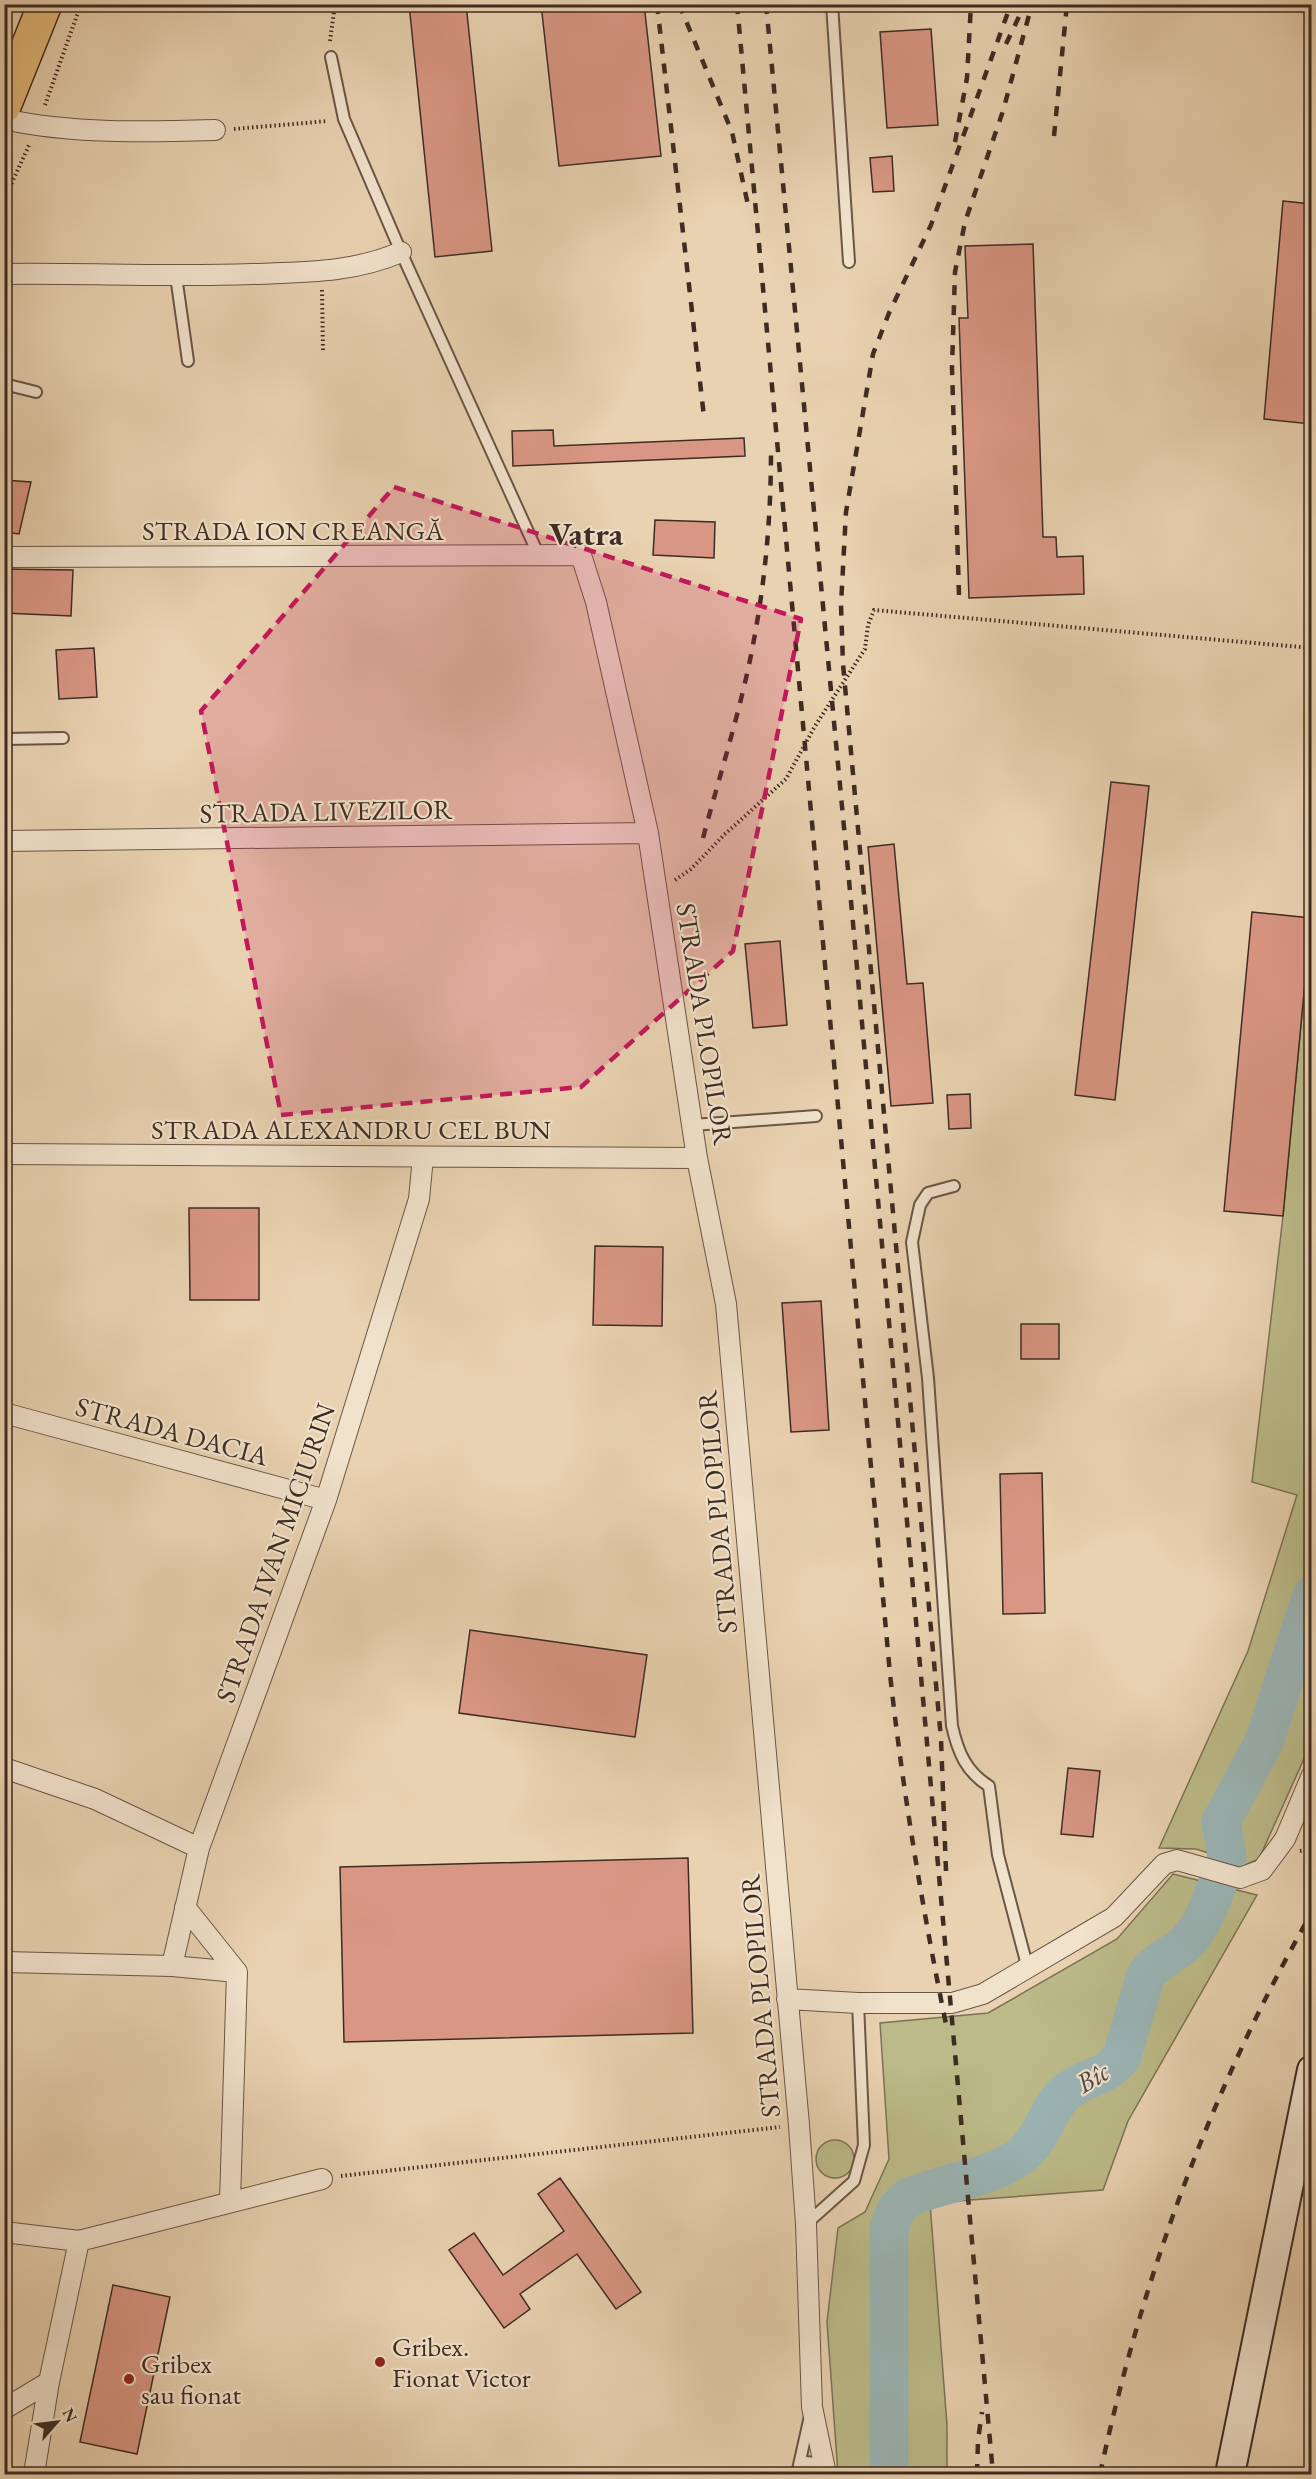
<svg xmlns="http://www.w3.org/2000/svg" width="1316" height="2479" viewBox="0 0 1316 2479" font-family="'EB Garamond',serif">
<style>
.green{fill:#bbba88;stroke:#7c7356;stroke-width:1.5}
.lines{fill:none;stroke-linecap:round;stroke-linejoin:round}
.river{stroke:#9bb5b5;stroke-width:39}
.building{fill:#d99684;stroke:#3e2c23;stroke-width:1.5}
.lane-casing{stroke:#695646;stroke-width:14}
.street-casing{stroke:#695646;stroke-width:22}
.secondary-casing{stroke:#3e2c23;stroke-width:32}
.highway-casing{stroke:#3e2c23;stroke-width:36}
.path{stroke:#3e2c23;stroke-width:4;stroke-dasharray:1.5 3;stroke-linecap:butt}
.lane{stroke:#f1e2cc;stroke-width:10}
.street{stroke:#f1e2cc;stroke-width:20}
.secondary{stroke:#f1e2cc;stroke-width:28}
.highway{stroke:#e4b978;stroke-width:33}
.rail{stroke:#3e2c23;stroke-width:4.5;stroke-dasharray:10 10;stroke-linecap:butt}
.marked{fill:#c2185b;fill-opacity:0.2;stroke:#c2185b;stroke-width:4.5;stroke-dasharray:12 8;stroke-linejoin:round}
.poi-dot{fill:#8f2418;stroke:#f1e2cc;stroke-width:2}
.labels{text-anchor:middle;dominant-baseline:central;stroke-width:4.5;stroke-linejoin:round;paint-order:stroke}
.street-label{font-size:27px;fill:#3e2c23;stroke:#f1e2cc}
.poi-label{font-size:27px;fill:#3e2c23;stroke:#f1e2cc;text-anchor:start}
.water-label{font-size:28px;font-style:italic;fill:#514740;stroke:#f1e2cc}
.district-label{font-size:33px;font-weight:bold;fill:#3e2c23;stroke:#f1e2cc}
</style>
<rect width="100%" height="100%" fill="#e9d2b1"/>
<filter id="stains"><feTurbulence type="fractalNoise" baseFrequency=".00333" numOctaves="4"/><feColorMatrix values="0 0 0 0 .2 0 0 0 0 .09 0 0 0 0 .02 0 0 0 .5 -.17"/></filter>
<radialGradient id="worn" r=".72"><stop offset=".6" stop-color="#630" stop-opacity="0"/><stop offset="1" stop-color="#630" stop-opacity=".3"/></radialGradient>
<path class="green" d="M 1311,918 L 1311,1743 L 1259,1859 L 1245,1865 L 1196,1849 L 1159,1848 L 1248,1651 L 1297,1495 L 1252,1482 L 1283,1216 Z
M 1173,1874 L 1257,1895 L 1128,2121 L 1103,2190 L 930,2203 L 947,2425 L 947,2474 L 838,2474 L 827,2322 L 838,2228 L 865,2212 L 889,2159 L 880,2023 L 988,2013 L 1117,1939 Z
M816 2159a19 19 0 1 1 38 0a19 19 0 1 1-38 0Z"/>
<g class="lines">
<path class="river" d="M 889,2474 L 889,2229 L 896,2210 L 907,2198 C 941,2183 997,2177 1023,2154 C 1043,2137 1047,2110 1065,2093 C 1083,2077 1108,2078 1122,2056 L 1146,1975 C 1155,1961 1175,1954 1187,1942 C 1206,1923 1214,1890 1225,1866 L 1227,1855 L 1221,1822 L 1264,1742 L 1312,1595"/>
</g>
<path class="building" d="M 409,4 L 466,4 L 492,251 L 435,257 Z
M 541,4 L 644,4 L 661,156 L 559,166 Z
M 931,29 L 938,125 L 887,128 L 880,32 Z
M 892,156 L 894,191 L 873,192 L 870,158 Z
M 1283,201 L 1311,204 L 1311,424 L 1264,419 Z
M 1033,244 L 1043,537 L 1056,537 L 1057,557 L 1083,556 L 1084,594 L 969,598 L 959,318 L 968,318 L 965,246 Z
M 553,430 L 554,446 L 744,438 L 745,456 L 513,466 L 512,431 Z
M 4,480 L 31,482 L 19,534 L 4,532 Z
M 655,520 L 715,522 L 714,558 L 653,555 Z
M 4,569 L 73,570 L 71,616 L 4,613 Z
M 94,648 L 97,697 L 59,699 L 56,650 Z
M 1111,782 L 1149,786 L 1115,1100 L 1075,1095 Z
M 894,844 L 907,984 L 923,983 L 933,1103 L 891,1106 L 868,847 Z
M 1252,912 L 1311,918 L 1283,1216 L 1224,1211 Z
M 780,941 L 787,1025 L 753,1028 L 745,944 Z
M 970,1094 L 971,1128 L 949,1129 L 947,1095 Z
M 189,1208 L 259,1208 L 259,1300 L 190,1300 Z
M 595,1246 L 663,1247 L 662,1326 L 593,1325 Z
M 821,1301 L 829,1430 L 791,1432 L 782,1303 Z
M 1021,1324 L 1059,1324 L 1059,1359 L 1021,1359 Z
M 1042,1473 L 1045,1613 L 1003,1614 L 1000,1474 Z
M 470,1630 L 647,1655 L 635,1737 L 459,1713 Z
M 1068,1768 L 1100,1771 L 1093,1837 L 1061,1834 Z
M 688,1858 L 693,2033 L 344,2042 L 340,1867 Z
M 560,2178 L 641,2292 L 616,2309 L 577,2254 L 520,2294 L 530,2309 L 504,2328 L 449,2250 L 474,2233 L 503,2275 L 564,2231 L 538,2194 Z
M 113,2285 L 170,2297 L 137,2454 L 80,2442 Z"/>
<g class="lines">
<defs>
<path id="lane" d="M 832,4 L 849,262
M 331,57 L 344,119 L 401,252 L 539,556
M 176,276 L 188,361
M 4,384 L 36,392
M 4,739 L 63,738
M 693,1125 L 816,1116
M 954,1186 L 928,1193 L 920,1205 L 912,1242 L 928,1378 L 952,1726 C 958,1752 966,1772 989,1786 L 998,1855 L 1028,1969
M 806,2224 L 854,2181 L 864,2145 L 858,2003
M 798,2469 L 806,2462 L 814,2463 L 826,2471
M 797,2474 L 810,2416"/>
<path id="street" d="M 4,119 C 70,134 148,132 215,130
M 4,274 C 87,273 170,277 252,274 C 304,272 353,273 401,252
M 4,557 L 581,555 L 596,602 L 648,833 L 697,1158 L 726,1304 L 799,2125 L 806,2224 L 812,2407 L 826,2474
M 4,841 L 648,833
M 4,1154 L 697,1158
M 4,1413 L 326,1500
M 4,1768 L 95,1799 L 199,1848
M 185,1907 L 237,1972 L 230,2202
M 4,1962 L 172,1966 L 237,1972
M 172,1966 L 199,1848 L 326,1500 L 419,1199 L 423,1157
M 787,1999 L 858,2003 L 952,2003 L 983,1994 L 1114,1917 L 1164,1864 L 1177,1860 L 1240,1878 L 1262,1870 L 1285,1839 L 1312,1775
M 4,2232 L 79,2241 L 322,2179
M 4,2409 L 49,2382
M 34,2474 L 49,2382 L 79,2241"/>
<path id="secondary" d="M 1230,2474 L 1312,2070"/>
<path id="highway" d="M 4,106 L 45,4"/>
</defs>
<use href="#lane" class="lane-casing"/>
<use href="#street" class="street-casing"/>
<use href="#secondary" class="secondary-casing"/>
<use href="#highway" class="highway-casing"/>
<path class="path" d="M 330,41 L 335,4
M 45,105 L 81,4
M 234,129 L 328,121
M 4,200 L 30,143
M 322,290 L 323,351
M 675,880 L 691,869 L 725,834 L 786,779 L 815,726 L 865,649 L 868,625 L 874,610 L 1312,648
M 1300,1851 L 1312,1849
M 341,2176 L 780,2127"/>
<use href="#lane" class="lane"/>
<use href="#street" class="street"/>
<use href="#secondary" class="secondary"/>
<use href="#highway" class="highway"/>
<path class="rail" d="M 657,4 L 704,417
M 679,4 L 732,132 L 748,205
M 737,4 L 890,1674 C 903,1793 923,1912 947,2029
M 766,4 L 852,912 L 993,2474
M 1006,44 L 1025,4
M 1054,136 L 1067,4
M 955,142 L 967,78 L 971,4
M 959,595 L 952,368 L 955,272 L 965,222 L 1003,111 L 1032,4
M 703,838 C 721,770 743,703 755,634 C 766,573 771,513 771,451
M 946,1871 L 941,1739 L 843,664 L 841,605 L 846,512 L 873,354 L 889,313 L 931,225 L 1011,4
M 977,2474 L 978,2440 L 982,2412
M 1100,2474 C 1142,2277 1212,2087 1312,1912"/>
</g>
<path class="marked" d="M 394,487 L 801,619 L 733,951 L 581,1087 L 281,1115 L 201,711 Z"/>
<g class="poi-dot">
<circle cx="380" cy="2362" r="6"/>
<circle cx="129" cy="2379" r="6"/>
</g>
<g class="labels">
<g class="street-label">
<text x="293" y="530">STRADA ION CREANGĂ</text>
<text transform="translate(326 811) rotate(-1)">STRADA LIVEZILOR</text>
<text transform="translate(705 1024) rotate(81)">STRADA PLOPILOR</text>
<text x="351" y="1129">STRADA ALEXANDRU CEL BUN</text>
<text transform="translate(172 1431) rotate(15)">STRADA DACIA</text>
<text transform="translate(717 1512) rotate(-95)">STRADA PLOPILOR</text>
<text transform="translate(275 1553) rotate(-71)">STRADA IVAN MICIURIN</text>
<text transform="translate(760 1996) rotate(-95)">STRADA PLOPILOR</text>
</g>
<g class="poi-label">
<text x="392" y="2346">Gribex.<tspan x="392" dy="31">Fionat Victor</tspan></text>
<text x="141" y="2363">Gribex<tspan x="141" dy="31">sau fionat</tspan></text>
</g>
<g class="water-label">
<text transform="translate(1092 2077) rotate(-32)">Bîc</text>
</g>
<g class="district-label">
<text x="586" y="533">Vatra</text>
</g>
</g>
<rect width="1316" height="2479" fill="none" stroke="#e9d2b1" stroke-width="24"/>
<rect x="6" y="6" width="1304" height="2467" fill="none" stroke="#3e2c23" stroke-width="3"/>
<rect x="12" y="12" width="1292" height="2455" fill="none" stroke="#3e2c23" stroke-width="1.5"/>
<g transform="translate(57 2422) rotate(62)" stroke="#f1e2cc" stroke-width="4.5" paint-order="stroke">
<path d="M0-4.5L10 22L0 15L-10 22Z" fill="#3e2c23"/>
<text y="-9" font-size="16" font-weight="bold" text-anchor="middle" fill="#3e2c23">N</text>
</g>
<rect width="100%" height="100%" filter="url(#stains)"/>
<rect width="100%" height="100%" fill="url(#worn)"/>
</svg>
